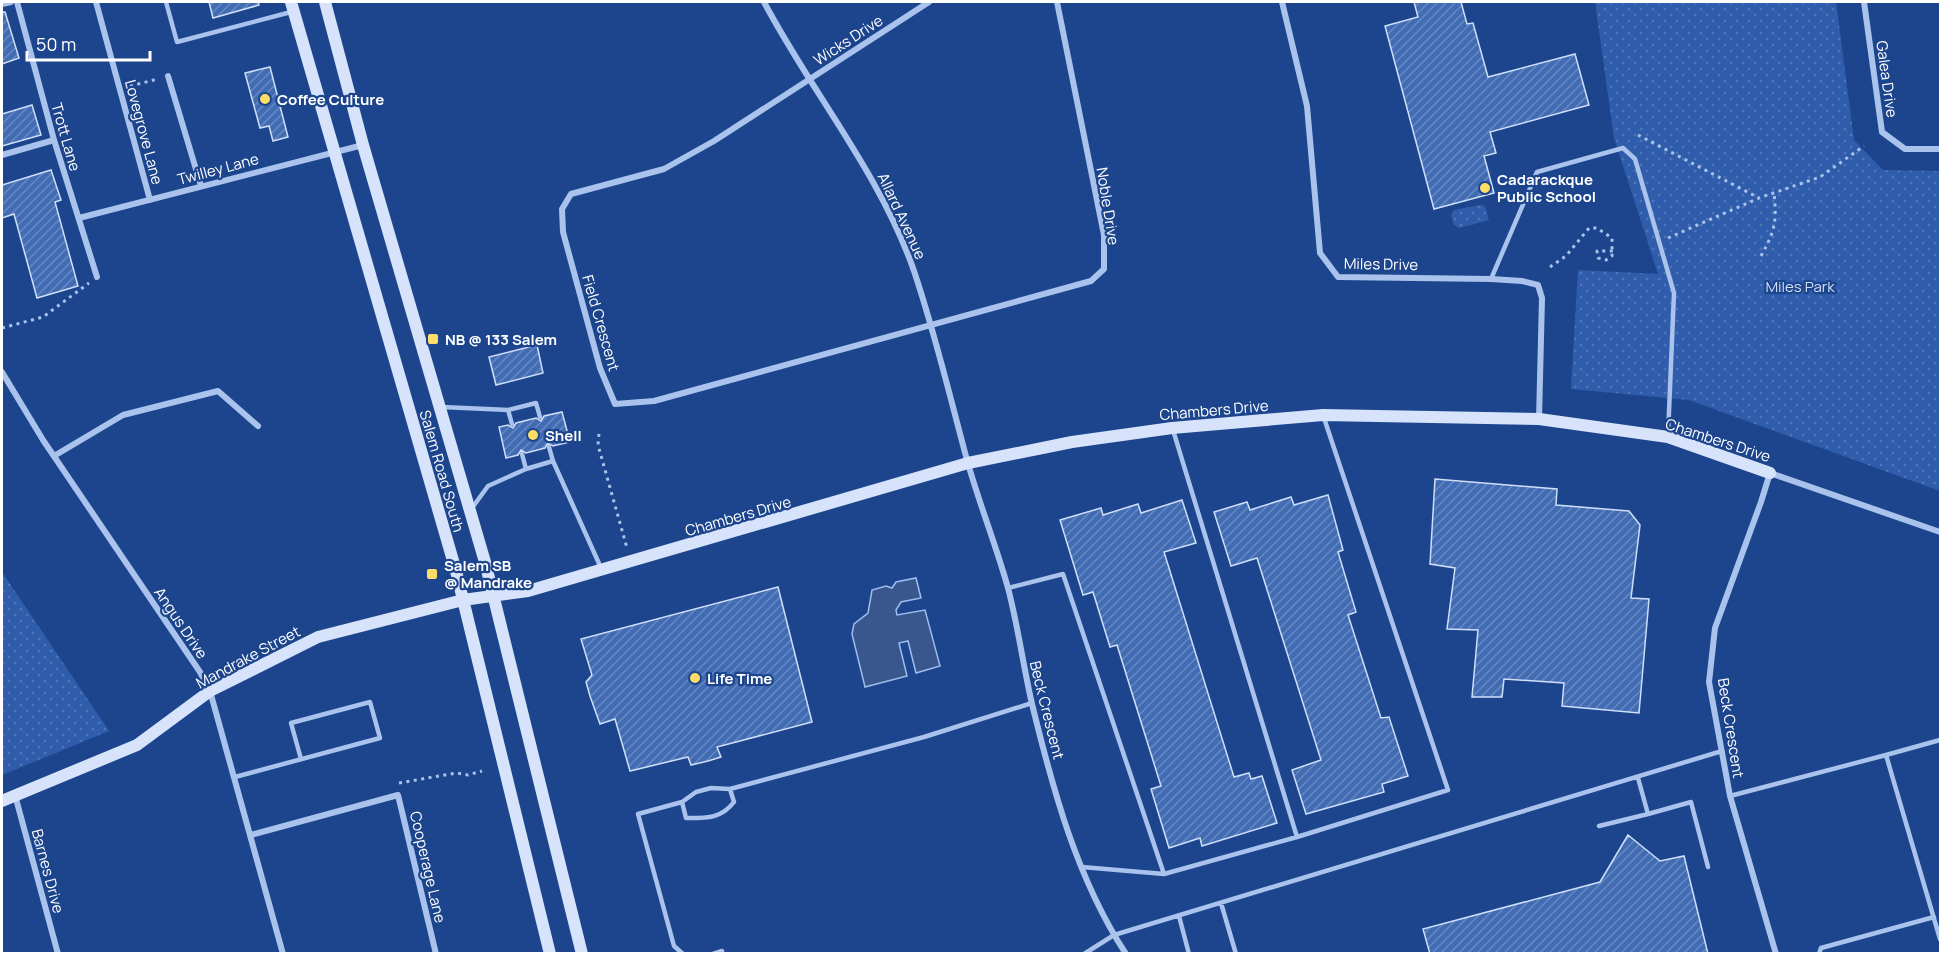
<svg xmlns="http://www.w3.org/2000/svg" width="1942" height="955" viewBox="0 0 1942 955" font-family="Manrope,sans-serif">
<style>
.park{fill:url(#park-dots)}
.water{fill:#3a578d;stroke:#9dbdef;stroke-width:1.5}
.building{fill:url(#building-hatch);stroke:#cfdff9;stroke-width:1.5}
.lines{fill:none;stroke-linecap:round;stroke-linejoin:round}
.path{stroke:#aac3ed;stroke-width:3;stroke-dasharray:3 4.5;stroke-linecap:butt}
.lane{stroke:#aac3ed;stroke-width:4.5}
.street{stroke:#aac3ed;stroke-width:6}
.secondary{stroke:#d6e3fa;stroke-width:12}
.poi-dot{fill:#fddd68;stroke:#1c458d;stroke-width:2}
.labels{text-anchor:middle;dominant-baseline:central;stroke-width:4.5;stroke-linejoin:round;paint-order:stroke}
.street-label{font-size:15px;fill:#fff;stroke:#1c458d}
.poi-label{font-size:15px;font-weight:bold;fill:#fff;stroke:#1c458d;text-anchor:start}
.park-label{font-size:15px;fill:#cfdff9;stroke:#1c458d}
</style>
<defs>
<pattern id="park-dots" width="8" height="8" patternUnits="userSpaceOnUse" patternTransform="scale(1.5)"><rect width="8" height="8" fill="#305dab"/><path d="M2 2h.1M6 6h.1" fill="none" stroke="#4f75b8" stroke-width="1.8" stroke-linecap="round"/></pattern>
<pattern id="building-hatch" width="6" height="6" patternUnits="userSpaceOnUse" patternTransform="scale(1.5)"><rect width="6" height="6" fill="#416bb3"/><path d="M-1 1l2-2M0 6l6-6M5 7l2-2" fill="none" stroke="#6789c2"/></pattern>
</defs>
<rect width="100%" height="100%" fill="#1c458d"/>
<path class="park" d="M 1595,2 L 1836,2 L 1854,140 L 1883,170 L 1940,171 L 1940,491 L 1689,400 L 1571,389 L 1578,270 L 1658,274 L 1614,138 Z
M 1480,205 L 1485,206 L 1489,220 L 1459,228 L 1454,225 L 1451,215 L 1454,210 Z
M 2,572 L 109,731 L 2,775 Z"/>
<path class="water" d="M 916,578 L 921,598 L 901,602 L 896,610 L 897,615 L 925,610 L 940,666 L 916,673 L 908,641 L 899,643 L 907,676 L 865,687 L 852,634 L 854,624 L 868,613 L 872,590 L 886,586 L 892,588 L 896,582 Z"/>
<path class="building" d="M 209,2 L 258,2 L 259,5 L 213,18 Z
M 1414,2 L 1461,2 L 1467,24 L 1473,23 L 1488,77 L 1575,54 L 1589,105 L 1490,132 L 1496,153 L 1484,156 L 1494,193 L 1434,209 L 1385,26 L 1418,17 Z
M 2,12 L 5,12 L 19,58 L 2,64 Z
M 270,67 L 288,137 L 273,141 L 269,126 L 260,128 L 245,73 Z
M 32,105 L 41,135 L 2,146 L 2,114 Z
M 51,170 L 61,200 L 55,202 L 78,286 L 37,298 L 14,214 L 2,218 L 2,185 Z
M 537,345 L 543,373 L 496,385 L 489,357 Z
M 562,412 L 570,442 L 553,446 L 548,443 L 545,448 L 526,453 L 521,450 L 518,455 L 506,458 L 499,427 L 508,425 L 513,428 L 516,423 L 536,418 L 541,421 L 544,416 Z
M 1435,479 L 1557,489 L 1556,505 L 1629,511 L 1640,525 L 1631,598 L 1649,599 L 1639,713 L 1562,706 L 1564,683 L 1504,679 L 1502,697 L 1472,697 L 1478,630 L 1447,629 L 1455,568 L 1430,564 Z
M 1328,495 L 1343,550 L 1338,552 L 1356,612 L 1348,615 L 1381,718 L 1389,717 L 1408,776 L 1382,784 L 1384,792 L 1306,814 L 1292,770 L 1321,760 L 1257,558 L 1231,566 L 1214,512 L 1247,502 L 1250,510 L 1291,497 L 1294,505 Z
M 1182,500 L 1196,543 L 1164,552 L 1234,777 L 1249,773 L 1251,779 L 1262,776 L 1277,823 L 1202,846 L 1200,838 L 1169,848 L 1151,789 L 1161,786 L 1117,645 L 1110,647 L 1093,592 L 1083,595 L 1060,520 L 1101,508 L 1103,515 L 1138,504 L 1141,513 Z
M 778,587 L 812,722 L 717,747 L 721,757 L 708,761 L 691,765 L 688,757 L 630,771 L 615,719 L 600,724 L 590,696 L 586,682 L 592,675 L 581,639 Z
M 1628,835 L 1660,861 L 1684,856 L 1708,954 L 1430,954 L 1423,929 L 1600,882 Z"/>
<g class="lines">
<path class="path" d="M 130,86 L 158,79
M 1638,135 L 1759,198
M 1668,238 L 1759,198 L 1820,177 L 1864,146
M 1761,256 C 1775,231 1777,222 1774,193
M 1550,267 L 1566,256 L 1589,228 L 1597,228 L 1612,238 L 1612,256 L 1606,260 L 1598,258 L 1597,251 L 1613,251
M 2,328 L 43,317 L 89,283
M 599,434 L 598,445 L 627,548
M 399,783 L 456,773 L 468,775 L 482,771"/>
<path class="lane" d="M 166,2 L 177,42 L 291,12
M 1491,279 L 1537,172 L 1623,148 L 1635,159 L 1674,293 L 1668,435
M 442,407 L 508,410 L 512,424
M 508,410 L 536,403 L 540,417
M 1173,430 L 1297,837
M 553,461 L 601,568
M 526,469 L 553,461 L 549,447
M 472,508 L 488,486 L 526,469 L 522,454
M 1008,588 L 1063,574 L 1164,874 L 1297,837 L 1448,790 L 1323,415
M 1886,755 L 1940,740
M 235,777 L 380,738 L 370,702 L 291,723 L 301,759
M 1638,778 L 1648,814 L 1691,802 L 1708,867
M 1730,796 L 1886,755 L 1940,939
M 682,802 L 686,818 C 706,818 721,819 734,802 L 730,789
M 1599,826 L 1648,814
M 1082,867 L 1164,874
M 1221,903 L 1236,954
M 1179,916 L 1189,954
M 683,954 L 674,946 L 638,814 L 682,802 L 696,792 L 711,788 L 730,789 L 924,737 L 1032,703
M 713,954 L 722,951 L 722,954
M 1084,954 L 1114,935 L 1722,751
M 1819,954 L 1821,948 L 1934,917"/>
<path class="street" d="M 17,2 L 54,140 L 97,277
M 96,2 L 150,200
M 764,2 C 812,93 880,173 914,271 C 935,333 950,397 967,460 C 979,503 996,545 1008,588 C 1018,626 1023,665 1032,704 C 1053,790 1077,879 1126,954
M 929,2 L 714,141 L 664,169 L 571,194 L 562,209 L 563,232 L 600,368 L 615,404 L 654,401 L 1091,281 L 1104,269 L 1104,235 L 1057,2
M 1282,2 L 1307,106 L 1320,253 L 1338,277 L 1491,279 L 1522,281 L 1538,285 L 1542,298 L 1539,419
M 1864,2 L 1882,132 L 1905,149 L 1940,149
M 2,4 L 11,2
M 168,76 L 201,186
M 2,155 L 54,140
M 79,218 L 363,145
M 2,372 L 43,440 L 200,672 L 210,691 L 283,954
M 54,456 L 123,415 L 218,391 L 258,426
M 15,795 L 58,954
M 251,835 L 398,795 L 436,954
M 1776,954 L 1730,796 L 1709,682 L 1715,628 L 1761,502 L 1770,473 L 1940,532"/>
<path class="secondary" d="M 291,2 L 456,571 L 550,954
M 325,2 L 363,145 L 485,562 L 582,954
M 2,801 L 137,745 L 210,691 L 318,637 L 463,600 L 528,591 L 968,463 L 1072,442 L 1172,428 L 1323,415 L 1539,419 L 1668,437 L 1770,473"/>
</g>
<g class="poi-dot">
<circle cx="265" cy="99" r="6"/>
<circle cx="1485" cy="188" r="6"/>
<rect x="427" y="333" width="12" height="12" rx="3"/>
<circle cx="533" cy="435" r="6"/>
<rect x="426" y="568" width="12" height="12" rx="3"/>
<circle cx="695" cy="678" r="6"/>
</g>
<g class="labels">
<g class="street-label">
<text transform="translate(848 40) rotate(-33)">Wicks Drive</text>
<text transform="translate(1887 79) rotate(82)">Galea Drive</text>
<text transform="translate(144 132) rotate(75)">Lovegrove Lane</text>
<text transform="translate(66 137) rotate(74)">Trott Lane</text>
<text transform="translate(218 169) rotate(-15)">Twilley Lane</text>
<text transform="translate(1108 206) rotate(81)">Noble Drive</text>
<text transform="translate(902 216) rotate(65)">Allard Avenue</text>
<text transform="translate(1381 264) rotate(1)">Miles Drive</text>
<text transform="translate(601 323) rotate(74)">Field Crescent</text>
<text transform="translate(1214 410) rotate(-5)">Chambers Drive</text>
<text transform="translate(1718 440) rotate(18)">Chambers Drive</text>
<text transform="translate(442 471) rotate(74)">Salem Road South</text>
<text transform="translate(738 516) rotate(-16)">Chambers Drive</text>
<text transform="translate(181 623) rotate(56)">Angus Drive</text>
<text transform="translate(248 657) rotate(-28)">Mandrake Street</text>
<text transform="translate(1047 710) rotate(76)">Beck Crescent</text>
<text transform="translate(1731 728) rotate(81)">Beck Crescent</text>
<text transform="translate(428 867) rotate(77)">Cooperage Lane</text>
<text transform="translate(48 871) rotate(75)">Barnes Drive</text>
</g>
<g class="poi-label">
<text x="277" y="99">Coffee Culture</text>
<text x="1497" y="179">Cadarackque<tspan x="1497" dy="17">Public School</tspan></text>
<text x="445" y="339">NB @ 133 Salem</text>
<text x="545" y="435">Shell</text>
<text x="444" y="565">Salem SB<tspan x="444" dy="17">@ Mandrake</tspan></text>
<text x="707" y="678">Life Time</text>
</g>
<g class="park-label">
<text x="1800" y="286">Miles Park</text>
</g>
</g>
<rect width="1942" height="955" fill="none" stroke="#ffffff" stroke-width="6"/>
<path d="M27 51v9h123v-9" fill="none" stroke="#ffffff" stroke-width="3"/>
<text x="36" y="51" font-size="18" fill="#ffffff" stroke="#1c458d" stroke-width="4.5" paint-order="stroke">50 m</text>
</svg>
